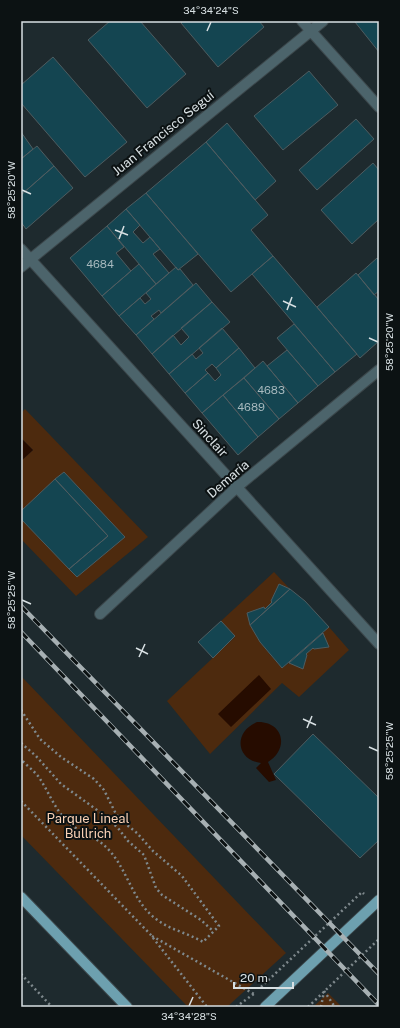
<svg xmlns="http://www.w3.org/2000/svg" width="400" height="1028" viewBox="0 0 400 1028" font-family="'Public Sans',sans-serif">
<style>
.green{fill:#4d2a0e}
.water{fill:#260c00}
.building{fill:#144551;stroke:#4e5c60}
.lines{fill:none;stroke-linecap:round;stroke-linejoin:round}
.minor-casing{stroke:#3c474b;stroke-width:12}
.major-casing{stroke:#3c474b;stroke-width:12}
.path{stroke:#7f898d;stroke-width:2.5;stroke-dasharray:2 3;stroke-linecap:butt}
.minor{stroke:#4c646b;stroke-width:10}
.major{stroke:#6da0af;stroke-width:10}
.rail-casing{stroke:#a7b0b3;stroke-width:4.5}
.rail{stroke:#0c1213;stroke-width:3;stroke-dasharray:9;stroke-linecap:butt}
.ticks{fill:none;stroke:#d8e0e3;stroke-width:1.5}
.labels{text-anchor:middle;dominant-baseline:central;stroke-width:4;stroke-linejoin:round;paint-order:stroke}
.number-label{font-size:11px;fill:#a7b9be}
.street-label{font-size:13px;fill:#d8e0e3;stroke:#0c1213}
.park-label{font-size:13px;fill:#fad1b5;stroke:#0c1213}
.neatline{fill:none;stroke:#d8e0e3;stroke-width:1.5}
.ticks-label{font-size:10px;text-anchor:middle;fill:#d8e0e3}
</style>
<rect width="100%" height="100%" fill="#1e2a2e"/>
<path class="green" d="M 25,409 L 148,537 L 76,596 L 21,539 L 21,519 L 77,577 L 125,537 L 64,472 L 21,511 L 21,461 L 33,450 L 21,438 L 21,413 Z
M 274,572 L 290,589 L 279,584 L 271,600 L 272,602 L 265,609 L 263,607 L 247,613 C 251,635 268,652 282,668 L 289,663 L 303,668 L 307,655 L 306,654 L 313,648 L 314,649 L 329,647 L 323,633 L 329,627 L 349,650 L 299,697 L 282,683 L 210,754 L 167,701 L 235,637 L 221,621 Z
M 21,676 L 286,953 L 227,1007 L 188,1007 L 21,835 Z
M 328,993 L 342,1007 L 313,1007 Z"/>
<path class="water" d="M 21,438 L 33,450 L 21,461 Z
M 259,675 L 271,689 L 231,727 L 218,714 Z
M 257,722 C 283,721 290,748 268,762 L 276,780 L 269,782 L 256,768 L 261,763 C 236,760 233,732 257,722 Z"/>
<path class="building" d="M 110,21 L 140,21 L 186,74 L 147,108 L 88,40 Z
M 183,21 L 259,21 L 264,27 L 218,67 L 181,23 Z
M 357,21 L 379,21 L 379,52 L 355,22 Z
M 53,57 L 127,142 L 85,177 L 21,103 L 21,85 Z
M 309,71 L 338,105 L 283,150 L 254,116 Z
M 356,119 L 374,139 L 317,190 L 299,170 Z
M 227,123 L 276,181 L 255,200 L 206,142 Z
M 21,132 L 33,149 L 21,159 Z
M 206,142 L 268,215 L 251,230 L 273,256 L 231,292 L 146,193 Z
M 37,146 L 54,166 L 21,195 L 21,159 Z
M 373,163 L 379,170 L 379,219 L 352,244 L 321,210 Z
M 54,166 L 73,188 L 26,229 L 21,222 L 21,195 Z
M 146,193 L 198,254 L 178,270 L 126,209 Z
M 126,209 L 140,225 L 133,232 L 143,243 L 150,237 L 160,249 L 153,254 L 169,273 L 156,284 L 107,226 Z
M 107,226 L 124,247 L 116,253 L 131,271 L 102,296 L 70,258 Z
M 273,256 L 357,354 L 335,372 L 252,274 Z
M 377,258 L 379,260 L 379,291 L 374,295 L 358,275 Z
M 139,264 L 156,284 L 119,316 L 102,296 Z
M 176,267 L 178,270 L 180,269 L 193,285 L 161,313 L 159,310 L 151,316 L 154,319 L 136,335 L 119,316 L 140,298 L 145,304 L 151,299 L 146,293 Z
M 356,273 L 379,300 L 379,341 L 360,358 L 317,307 Z
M 196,283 L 212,302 L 152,354 L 136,335 Z
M 212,302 L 230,322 L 169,374 L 152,354 L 173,335 L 181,345 L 189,337 L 181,328 Z
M 294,324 L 335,372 L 318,386 L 277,338 Z
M 222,328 L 239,348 L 216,368 L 212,364 L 205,370 L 208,373 L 185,393 L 169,374 L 192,354 L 196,359 L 203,353 L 199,348 Z
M 239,348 L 255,368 L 202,413 L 185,393 L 208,373 L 215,381 L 221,375 L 216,368 Z
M 287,350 L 318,386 L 298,403 L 267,366 Z
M 263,361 L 298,403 L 279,419 L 244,378 Z
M 244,378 L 279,419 L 258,437 L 223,395 Z
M 223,395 L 258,437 L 238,455 L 202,413 Z
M 64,472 L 125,537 L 77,577 L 69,569 L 108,536 L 55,479 Z
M 55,479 L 108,536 L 69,569 L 21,519 L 21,511 Z
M 279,584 L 290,589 L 250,625 L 247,613 L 264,607 L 265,609 L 272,602 L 271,601 Z
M 290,589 L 305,601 L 329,627 L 282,668 L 260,642 L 250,625 Z
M 221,621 L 235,636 L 213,658 L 198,642 Z
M 323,633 L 329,647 L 314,649 L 313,648 L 306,654 L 307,655 L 303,669 L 289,663 Z
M 313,734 L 379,798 L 379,840 L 360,858 L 274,774 Z"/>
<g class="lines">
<defs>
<path id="minor" d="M 302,21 L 379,107
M 21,249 L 379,644
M 21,267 L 323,21
M 100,614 L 237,487 L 379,370"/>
<path id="major" d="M 21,897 L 127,1007
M 265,1007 L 379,900"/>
</defs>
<use href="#minor" class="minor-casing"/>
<use href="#major" class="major-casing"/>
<path class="path" d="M 21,710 L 40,739 L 61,757 L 94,779 L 104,790 L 116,814 L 122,821 L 137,833 L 153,851 L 182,876 L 219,926 L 203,942 C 188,933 170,930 156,919 C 132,901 128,870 108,849 C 95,835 78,833 66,820 C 54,808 48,790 38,776 C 33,770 26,765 21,759
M 21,743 L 36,756 L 61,784 L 97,810 L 118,828 L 128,841 L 144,855 L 156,888 L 162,895 L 201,920 L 213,931
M 21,801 L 150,934 L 207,1007
M 152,936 L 254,994
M 21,974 L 52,1007
M 261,987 L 362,892 L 364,894
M 324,991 L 335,1007
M 236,1007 L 255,993
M 308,1007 L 379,939
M 321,1007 L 324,991"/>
<use href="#minor" class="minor"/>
<use href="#major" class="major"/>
<defs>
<path id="rail" d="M 21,606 L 379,974
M 21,632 L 379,1005"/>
</defs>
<use href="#rail" class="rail-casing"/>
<use href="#rail" class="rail"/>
</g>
<path class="ticks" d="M 207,31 L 211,22M 22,190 L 31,194M 115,230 L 128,235M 119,239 L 124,226M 283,301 L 296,307M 287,310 L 292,297M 369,338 L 378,342M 22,600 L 31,604M 136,648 L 148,654M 139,657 L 145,644M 303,719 L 316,725M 307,728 L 312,716M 369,747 L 378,751M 189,1006 L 193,997"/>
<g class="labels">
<g class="number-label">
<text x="100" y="264">4684</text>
<text x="271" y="390">4683</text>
<text x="251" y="407">4689</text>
</g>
<g class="street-label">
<text transform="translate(163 133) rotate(-39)">Juan Francisco Seguí</text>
<text transform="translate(210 438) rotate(48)">Sinclair</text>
<text transform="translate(228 479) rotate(-41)">Demaría</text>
</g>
<g class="park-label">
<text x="88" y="818">Parque Lineal<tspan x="88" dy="15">Bullrich</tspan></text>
</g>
</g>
<rect width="400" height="1028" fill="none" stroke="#0c1213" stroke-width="44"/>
<path d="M234 982v6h59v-6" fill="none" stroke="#d8e0e3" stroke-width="2"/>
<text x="240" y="982" font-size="12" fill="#d8e0e3" stroke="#0c1213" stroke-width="3" paint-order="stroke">20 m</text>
<rect x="22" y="22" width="356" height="984" class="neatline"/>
<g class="ticks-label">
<text x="211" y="14">34°34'24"S</text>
<text transform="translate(11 190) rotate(-90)" y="4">58°25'20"W</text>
<text transform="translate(389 342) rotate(-90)" y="4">58°25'20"W</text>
<text transform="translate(11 600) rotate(-90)" y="4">58°25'25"W</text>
<text transform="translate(389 751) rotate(-90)" y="4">58°25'25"W</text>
<text x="189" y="1020">34°34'28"S</text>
</g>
</svg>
